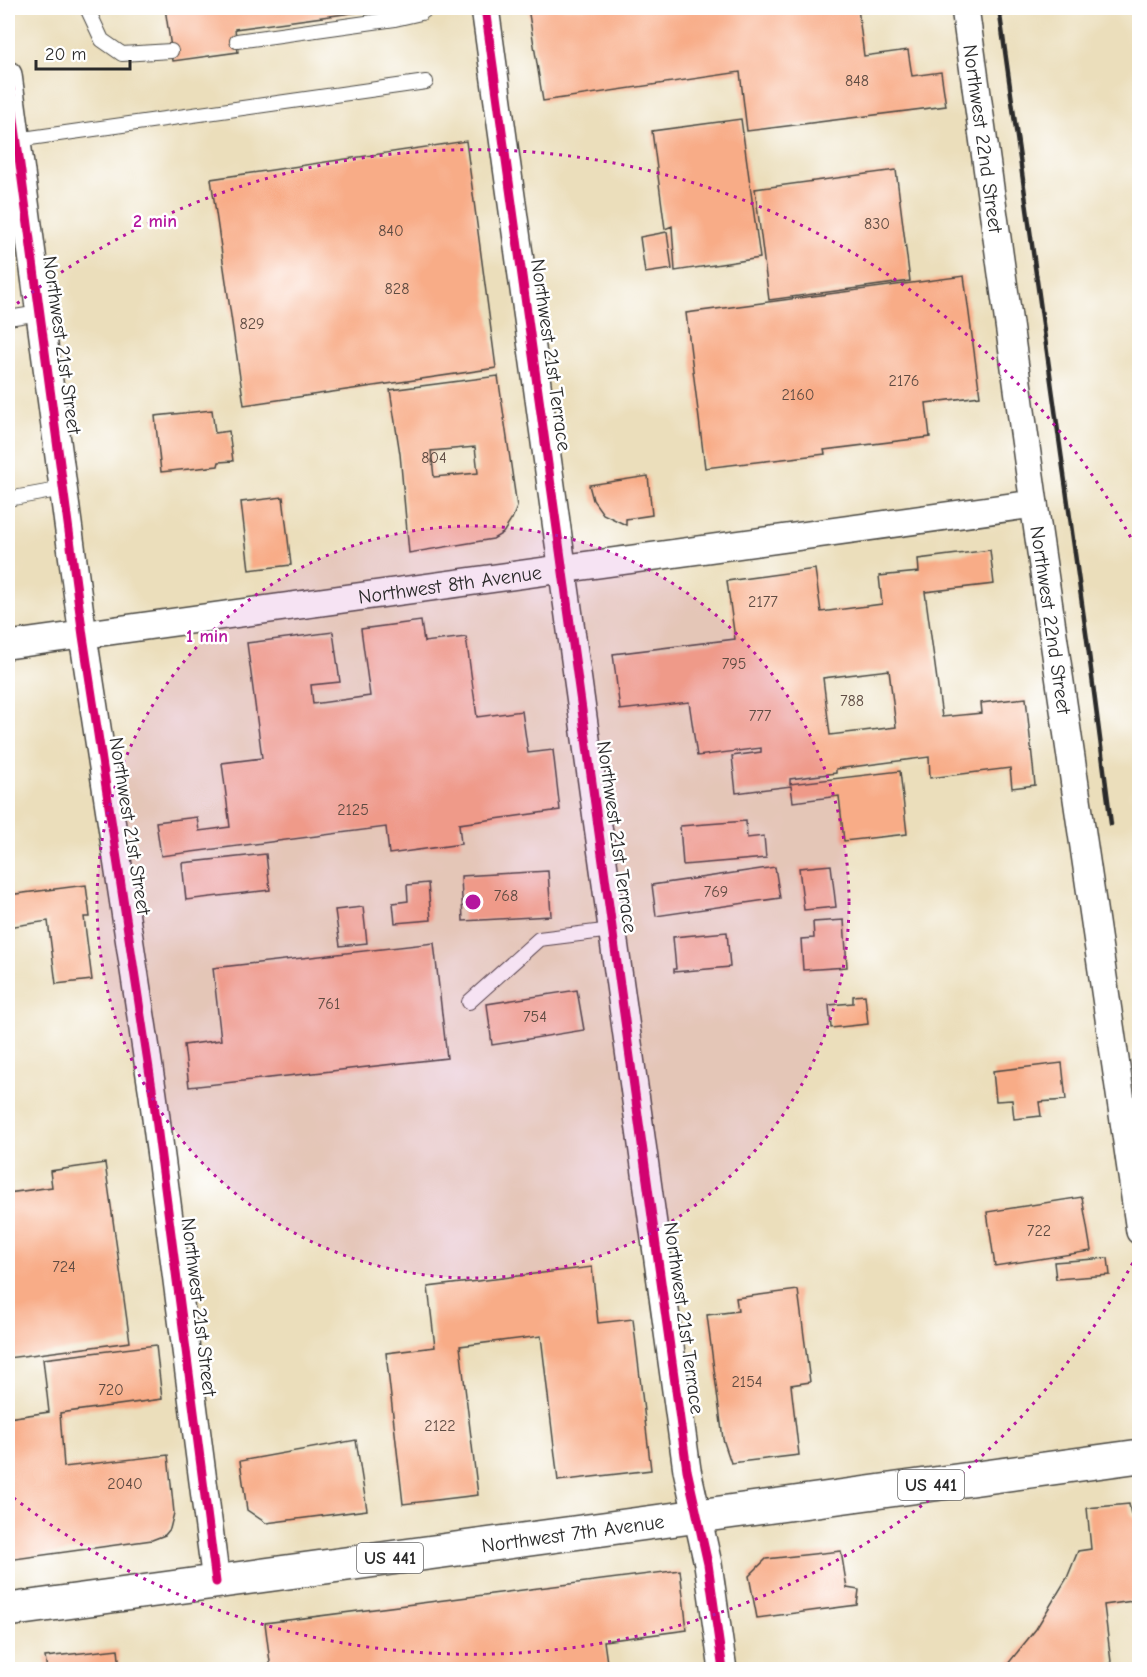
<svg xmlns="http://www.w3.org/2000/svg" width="1147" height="1677" viewBox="0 0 1147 1677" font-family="'Comic Neue',sans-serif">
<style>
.building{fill:#f8ac87;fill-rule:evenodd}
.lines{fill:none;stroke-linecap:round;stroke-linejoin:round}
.service-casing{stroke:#484641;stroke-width:16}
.minor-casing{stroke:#484641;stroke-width:30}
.primary-casing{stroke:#484641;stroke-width:36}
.service{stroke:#fff;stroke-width:14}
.minor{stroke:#fff;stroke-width:27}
.primary{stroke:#fff;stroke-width:33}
.rail{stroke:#2b2b2b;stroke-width:4.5}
.cycleway-casing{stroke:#fff;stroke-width:13}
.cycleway{stroke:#d6006c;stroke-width:9}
.ring{fill:none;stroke:#b5179e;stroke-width:3;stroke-dasharray:3 6}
.labels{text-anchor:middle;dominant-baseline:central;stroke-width:5;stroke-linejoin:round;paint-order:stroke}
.number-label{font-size:16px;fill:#5e4b42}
.shield{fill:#fff;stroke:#6b6b6b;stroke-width:1.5}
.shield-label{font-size:18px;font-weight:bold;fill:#2b2b2b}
.street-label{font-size:20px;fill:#2b2b2b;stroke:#fff}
.centre{fill:#b5179e;stroke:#fff;stroke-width:3}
.ring-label{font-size:18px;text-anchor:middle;font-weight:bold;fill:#b5179e;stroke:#fff;stroke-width:5;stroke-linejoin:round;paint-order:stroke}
</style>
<rect width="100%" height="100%" fill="#fff"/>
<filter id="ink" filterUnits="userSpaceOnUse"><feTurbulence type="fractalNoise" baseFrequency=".0167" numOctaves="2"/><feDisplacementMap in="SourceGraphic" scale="12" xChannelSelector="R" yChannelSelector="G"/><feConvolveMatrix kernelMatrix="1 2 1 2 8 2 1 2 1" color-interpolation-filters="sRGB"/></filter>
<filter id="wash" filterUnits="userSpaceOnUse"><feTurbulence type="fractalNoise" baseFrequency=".008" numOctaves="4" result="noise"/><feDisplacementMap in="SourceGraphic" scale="24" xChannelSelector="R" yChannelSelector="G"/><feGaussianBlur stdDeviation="1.35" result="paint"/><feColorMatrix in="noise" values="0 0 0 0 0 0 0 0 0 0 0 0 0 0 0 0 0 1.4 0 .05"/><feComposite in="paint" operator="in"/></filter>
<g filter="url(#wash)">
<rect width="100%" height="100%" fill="#ebdebb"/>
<g id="blocks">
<path class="building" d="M 165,8 L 381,8 L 381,9 L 235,29 L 238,52 L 173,61 Z
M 528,8 L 858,8 L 864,56 L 908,50 L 912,76 L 941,72 L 946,106 L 747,131 L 740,72 L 543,101 Z
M 741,119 L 760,258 L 675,271 L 672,226 L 665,229 L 652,131 Z
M 466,141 L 496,368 L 244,405 L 211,179 Z
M 896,170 L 910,281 L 769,300 L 755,189 Z
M 667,232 L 672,269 L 645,273 L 640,237 Z
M 964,276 L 980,396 L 926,403 L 930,437 L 824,450 L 825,454 L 817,455 L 705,468 L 686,313 Z
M 498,376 L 517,507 L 512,519 L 503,533 L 493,539 L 409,553 L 400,454 L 390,390 ZM 475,447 L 478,473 L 434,477 L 431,451 Z
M 212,410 L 215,433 L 229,431 L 233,461 L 219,462 L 218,466 L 161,472 L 155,416 Z
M 648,476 L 652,515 L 626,519 L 626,525 L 603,514 L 593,500 L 589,485 Z
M 283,497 L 291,565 L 249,570 L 241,502 Z
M 990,550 L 994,584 L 925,592 L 942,717 L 982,713 L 981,703 L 1026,698 L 1035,785 L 1012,788 L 1010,768 L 930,778 L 929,757 L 836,769 L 836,773 L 790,779 L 790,784 L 900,771 L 907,834 L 844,841 L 839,796 L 793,802 L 791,786 L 736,793 L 732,756 L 761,752 L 761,748 L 697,756 L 689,702 L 620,710 L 613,654 L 735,639 L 727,581 L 815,569 L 821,612 L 882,604 L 879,576 L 919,572 L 918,559 ZM 889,670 L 896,727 L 830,735 L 823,678 Z
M 421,621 L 424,642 L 466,637 L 477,717 L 522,711 L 528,753 L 553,750 L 560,810 L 459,824 L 461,844 L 389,854 L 386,827 L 161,856 L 156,822 L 197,817 L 199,831 L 230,827 L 222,763 L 262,758 L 247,643 L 333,632 L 340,682 L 311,685 L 313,704 L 370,696 L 361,629 Z
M 746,821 L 747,838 L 764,836 L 766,858 L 683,865 L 680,826 Z
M 266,854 L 270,890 L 186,900 L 182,863 Z
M 831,865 L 836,907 L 804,910 L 799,868 Z
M 775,867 L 780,898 L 656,916 L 652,885 Z
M 548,871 L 551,916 L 463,921 L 461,876 Z
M 428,883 L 431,920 L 395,923 L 393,903 L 408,901 L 407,885 Z
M 86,885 L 90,917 L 84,917 L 92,980 L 56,984 L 48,921 L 8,927 L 8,895 Z
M 363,907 L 367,943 L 340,946 L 335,910 Z
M 844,920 L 847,967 L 803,970 L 801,939 L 814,938 L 813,922 Z
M 727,932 L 730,967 L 674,972 L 674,969 L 676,969 L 673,937 Z
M 434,943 L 447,1058 L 189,1087 L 184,1045 L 221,1040 L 213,968 Z
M 577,990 L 584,1030 L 492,1045 L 487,1004 Z
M 865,995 L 868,1024 L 831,1028 L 829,1005 L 853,1003 L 853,996 Z
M 1062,1063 L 1066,1100 L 1039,1102 L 1041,1116 L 1014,1119 L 1012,1100 L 996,1101 L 993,1071 Z
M 105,1163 L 130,1342 L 8,1358 L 8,1193 L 52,1187 L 50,1171 Z
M 1082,1197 L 1091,1251 L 995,1266 L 987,1212 Z
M 1108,1258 L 1110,1275 L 1056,1279 L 1054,1262 Z
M 592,1267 L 598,1323 L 633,1319 L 651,1470 L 558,1481 L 541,1336 L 460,1346 L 478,1495 L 403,1504 L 386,1353 L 435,1347 L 428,1287 Z
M 798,1290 L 810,1382 L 791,1385 L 799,1455 L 731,1463 L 723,1439 L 707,1315 L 738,1311 L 736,1298 Z
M 156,1345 L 162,1399 L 60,1413 L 64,1467 L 168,1455 L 174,1513 L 170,1529 L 165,1535 L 152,1540 L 8,1560 L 8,1418 L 49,1412 L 43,1359 Z
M 356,1440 L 367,1510 L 266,1523 L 247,1510 L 240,1461 Z
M 1129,1504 L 1131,1514 L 1140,1521 L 1140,1600 L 1104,1605 L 1112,1670 L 1003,1670 L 1036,1629 L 1067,1578 L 1078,1551 L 1091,1549 L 1087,1508 Z
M 841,1551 L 847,1588 L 859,1590 L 857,1605 L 757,1618 L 749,1576 L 766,1559 Z
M 680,1570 L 687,1630 L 604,1641 L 608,1670 L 271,1670 L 265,1623 Z
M 118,1649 L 120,1670 L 47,1670 L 45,1657 Z"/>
</g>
</g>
<g filter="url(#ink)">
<use href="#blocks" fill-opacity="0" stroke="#484641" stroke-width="1.5"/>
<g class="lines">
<defs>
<path id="service" d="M 87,8 L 102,40 L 122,54 L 171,51
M 237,41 L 395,19 L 421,13 L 428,8
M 16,140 L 426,82
M 8,318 L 40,313
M 8,499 L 63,489
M 469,1002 L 539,939 L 612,930"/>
<g id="minor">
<path d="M 485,8 L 687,1470 L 708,1564 L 723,1670"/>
<path id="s1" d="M 965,8 L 1034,504 L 1140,1231"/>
<path d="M 8,75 L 83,636 L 153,1095 L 216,1582"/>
<path id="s2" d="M 8,645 L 1034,504"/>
</g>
<g id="primary">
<path id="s3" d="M 8,1610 L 1140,1456"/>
</g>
</defs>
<use href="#service" class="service-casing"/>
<use href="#minor" class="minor-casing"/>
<use href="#primary" class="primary-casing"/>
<use href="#service" class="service"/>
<use href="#minor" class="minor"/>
<use href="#primary" class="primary"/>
<path class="rail" d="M 999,8 L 1089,654 L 1111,824"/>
<defs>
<path id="cycleway" d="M 485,8 L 687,1470 L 708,1564 L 723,1670
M 8,75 L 83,636 L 153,1095 L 216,1582"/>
</defs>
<use href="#cycleway" class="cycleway-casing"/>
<use href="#cycleway" class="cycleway"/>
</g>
</g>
<circle cx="473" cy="902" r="376" fill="#b5179e" fill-opacity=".12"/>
<g class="ring">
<circle cx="473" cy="902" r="376"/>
<path d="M1137 1255A752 752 0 0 1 10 1495M10 309A752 752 0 0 1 1137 549"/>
</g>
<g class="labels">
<g class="number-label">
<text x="857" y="81">848</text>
<text x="877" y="224">830</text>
<text x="391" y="231">840</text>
<text x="397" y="289">828</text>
<text x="252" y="324">829</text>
<text x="904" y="381">2176</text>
<text x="798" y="395">2160</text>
<text x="434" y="458">804</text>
<text x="763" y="602">2177</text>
<text x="734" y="664">795</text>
<text x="852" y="701">788</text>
<text x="760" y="716">777</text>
<text x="353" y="810">2125</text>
<text x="716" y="892">769</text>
<text x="506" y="896">768</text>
<text x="329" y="1004">761</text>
<text x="535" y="1017">754</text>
<text x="1039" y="1231">722</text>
<text x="64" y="1267">724</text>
<text x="747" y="1382">2154</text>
<text x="111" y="1390">720</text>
<text x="440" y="1426">2122</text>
<text x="125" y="1484">2040</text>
</g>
<g class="shield">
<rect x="898" y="1470" width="66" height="30" rx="4.5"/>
<rect x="357" y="1543" width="66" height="30" rx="4.5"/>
</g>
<g class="shield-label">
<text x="931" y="1485">US 441</text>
<text x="390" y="1558">US 441</text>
</g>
<g class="street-label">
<text stroke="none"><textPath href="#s1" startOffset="132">Northwest 22nd Street</textPath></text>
<text transform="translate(62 345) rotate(82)">Northwest 21st Street</text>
<text transform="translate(551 355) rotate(82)">Northwest 21st Terrace</text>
<text stroke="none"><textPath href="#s2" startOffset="446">Northwest 8th Avenue</textPath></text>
<text stroke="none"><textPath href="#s1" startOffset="618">Northwest 22nd Street</textPath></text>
<text transform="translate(130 826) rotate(81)">Northwest 21st Street</text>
<text transform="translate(617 837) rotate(82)">Northwest 21st Terrace</text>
<text transform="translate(199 1307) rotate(83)">Northwest 21st Street</text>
<text transform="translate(684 1318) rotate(82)">Northwest 21st Terrace</text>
<text stroke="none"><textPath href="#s3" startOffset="570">Northwest 7th Avenue</textPath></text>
</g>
</g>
<circle cx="473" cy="902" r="9" class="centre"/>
<g class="ring-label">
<text x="155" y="227">2 min</text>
<text x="207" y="642">1 min</text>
</g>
<rect width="1147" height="1677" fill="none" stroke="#fff" stroke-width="30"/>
<path d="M36 60v9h94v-9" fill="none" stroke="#2b2b2b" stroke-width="3"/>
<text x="45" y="60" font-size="18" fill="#2b2b2b" stroke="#ffffff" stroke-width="4.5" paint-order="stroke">20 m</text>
</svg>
